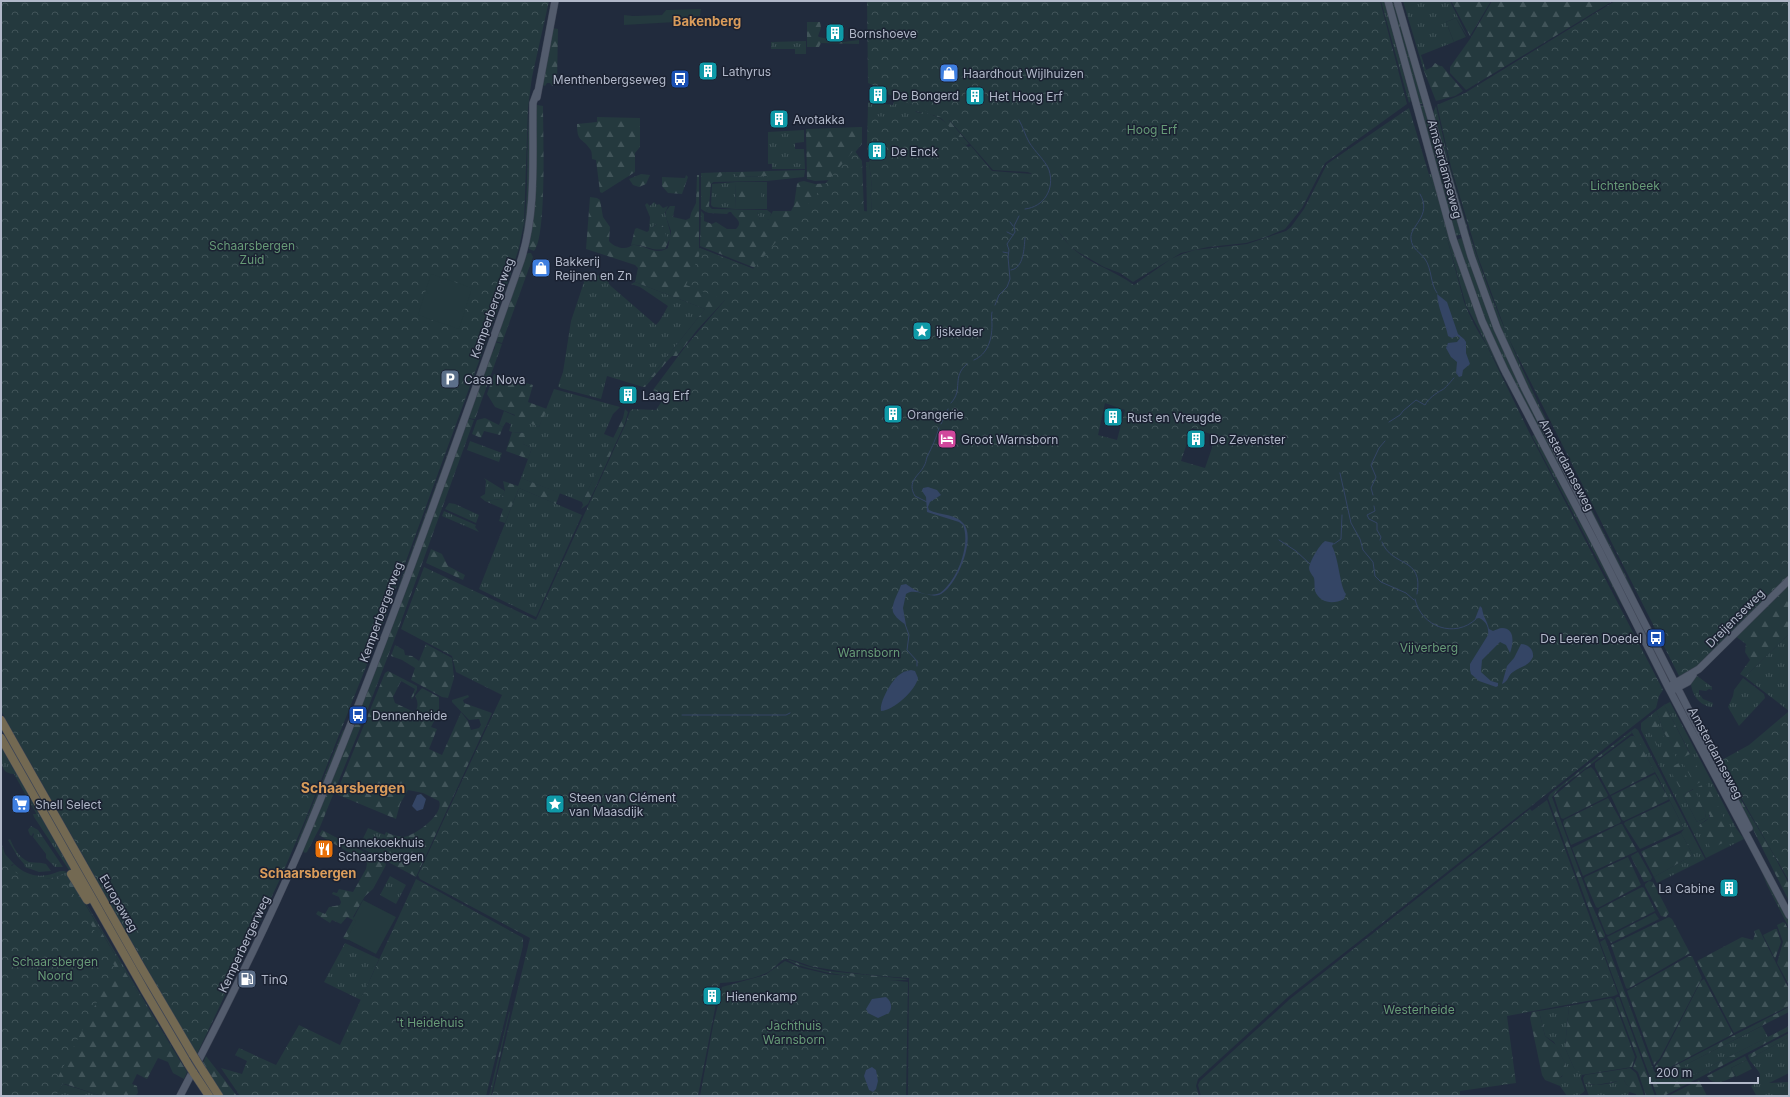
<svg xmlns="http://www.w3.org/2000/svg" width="1790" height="1097" viewBox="0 0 1790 1097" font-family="Inter,sans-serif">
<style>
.grass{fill:url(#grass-tufts);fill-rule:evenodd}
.forest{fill:url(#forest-firs)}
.park{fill:url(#park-crowns);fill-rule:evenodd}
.garden{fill:#24393e}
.water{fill:#344565}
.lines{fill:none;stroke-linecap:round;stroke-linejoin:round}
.stream{stroke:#344565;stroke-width:1}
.major-casing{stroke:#3f4656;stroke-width:8}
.highway-casing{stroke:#3e4555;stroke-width:9}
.major{stroke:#535c6d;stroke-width:7}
.highway{stroke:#736952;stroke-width:8}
.highway-bridge-casing{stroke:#3e4555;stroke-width:9;stroke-linecap:butt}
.highway-bridge{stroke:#736952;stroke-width:8}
.labels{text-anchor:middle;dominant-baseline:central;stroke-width:3;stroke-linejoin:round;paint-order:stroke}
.poi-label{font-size:12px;fill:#b1b8c9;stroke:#1b2232;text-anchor:start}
.park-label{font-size:12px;fill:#679b77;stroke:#1b2232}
.street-label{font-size:12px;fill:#b1b8c9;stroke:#1b2232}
.neighbourhood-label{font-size:13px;font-weight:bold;fill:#da9c5b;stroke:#1b2232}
.quarter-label{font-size:14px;font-weight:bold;fill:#da9c5b;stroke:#1b2232}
</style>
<defs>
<pattern id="grass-tufts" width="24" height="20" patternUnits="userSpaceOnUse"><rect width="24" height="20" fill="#24393e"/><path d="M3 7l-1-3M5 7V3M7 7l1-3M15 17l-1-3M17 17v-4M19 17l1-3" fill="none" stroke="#415459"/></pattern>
<pattern id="forest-firs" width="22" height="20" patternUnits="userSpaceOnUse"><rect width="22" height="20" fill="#24393e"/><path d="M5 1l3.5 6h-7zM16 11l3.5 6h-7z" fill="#415459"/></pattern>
<pattern id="park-crowns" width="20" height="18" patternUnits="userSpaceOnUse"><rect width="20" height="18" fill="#24393e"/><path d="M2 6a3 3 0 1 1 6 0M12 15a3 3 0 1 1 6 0" fill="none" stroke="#415459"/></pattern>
</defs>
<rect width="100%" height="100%" fill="#212b3d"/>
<path class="grass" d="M 1381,1 L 1384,1 L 1411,100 L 1409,103 Z
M 1390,1 L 1395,1 L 1425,104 L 1418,104 Z
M 1403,1 L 1450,1 L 1468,38 L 1456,18 L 1446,22 L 1454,42 L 1421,55 L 1426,70 L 1424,71 Z
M 806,41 L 806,54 L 795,54 L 795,49 L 771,49 L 771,42 Z
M 895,97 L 910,104 L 916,112 L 933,115 L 872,153 L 867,152 L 868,102 L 893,105 Z
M 530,105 L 530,193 L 526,236 L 523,235 C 530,192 525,148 530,105 Z
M 1425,105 L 1462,234 L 1455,236 L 1419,106 Z
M 1436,106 L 1450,167 L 1469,233 L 1467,233 L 1445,160 L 1433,113 Z
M 804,130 L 804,142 L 795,143 L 795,149 L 804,149 L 805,169 L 772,169 L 772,164 L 768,164 L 768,132 Z
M 726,172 L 735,172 L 735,175 L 739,177 L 767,176 L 767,181 L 712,182 Z
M 1429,174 L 1432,174 L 1446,219 L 1445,222 L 1450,239 L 1515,394 L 1513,395 L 1466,305 Z
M 736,182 L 735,209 L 713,207 L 711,205 L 712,184 Z
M 761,182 L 767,182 L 767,209 L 761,209 Z
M 654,202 L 657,205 L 659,204 L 663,208 L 668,206 L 665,213 L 670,231 L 670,238 L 665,236 L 663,226 L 656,224 L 649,231 L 650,217 L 645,205 L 647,203 L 650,206 Z
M 709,206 L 712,209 L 767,210 L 771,213 L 770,218 L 766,221 L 760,220 L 757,212 L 729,212 L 727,214 L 709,213 L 706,212 Z
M 1470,235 C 1508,356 1571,467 1628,580 L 1637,600 L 1635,601 L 1540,414 L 1499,327 L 1468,238 Z
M 1462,238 L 1464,238 L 1486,303 L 1631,603 L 1629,604 L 1507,369 L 1484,320 L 1456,240 Z
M 587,273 L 607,277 L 609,284 L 612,287 L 656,325 C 661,320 664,313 668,306 L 640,287 L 631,284 L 635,282 L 705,309 L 643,387 L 607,376 L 601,399 L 560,388 L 558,386 L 563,372 L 571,321 Z
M 554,389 L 620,407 L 613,414 L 604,434 L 614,438 L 582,502 L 521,478 L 532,448 L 523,444 L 524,433 L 512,432 L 509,431 L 511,424 L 506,422 L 503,427 L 499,425 L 504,411 L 539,427 Z
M 461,417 L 463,417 L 400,589 L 398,588 Z
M 1536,434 L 1625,606 L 1623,607 L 1532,436 Z
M 470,441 L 502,453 L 499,462 L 467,450 Z
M 484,478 L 505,491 L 501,499 L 485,501 L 480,497 L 485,494 L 486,481 Z
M 519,488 L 582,515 L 536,617 L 479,589 Z
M 449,503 L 455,504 L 479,515 L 476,523 L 445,509 Z
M 444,511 L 476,525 L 475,527 L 479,532 L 442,516 Z
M 1789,634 L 1789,711 L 1745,677 Z
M 1696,675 L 1712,687 L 1712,690 L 1709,689 L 1706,691 L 1699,690 L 1699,695 L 1701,696 L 1703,699 L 1713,703 L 1712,707 C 1700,706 1692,695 1691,684 Z
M 1743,678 L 1764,694 L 1765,698 L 1739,726 L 1728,707 L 1733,696 L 1734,690 Z
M 1670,702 L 1736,828 L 1744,839 L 1706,858 L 1641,730 L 1641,723 L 1656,711 C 1660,718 1662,729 1664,733 C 1670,741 1675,749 1680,758 L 1690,753 L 1668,711 L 1664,705 ZM 1693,789 L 1706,813 L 1705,818 L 1697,822 L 1683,795 ZM 1707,808 L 1734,837 L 1699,825 L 1709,818 L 1709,813 Z
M 1635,728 L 1638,730 L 1705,859 L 1657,883 L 1654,877 L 1693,855 L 1681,833 L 1684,829 C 1668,796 1651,762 1631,731 Z
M 343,730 L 345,731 L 300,844 L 297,843 Z
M 1691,738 L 1786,914 L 1789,921 L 1789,928 L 1767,885 L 1759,864 Z
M 1,747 L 72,872 L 71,873 L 34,817 L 33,814 L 36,814 L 36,813 L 14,774 C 0,774 1,761 1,747 Z
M 31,826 L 38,830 L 63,867 L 55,867 L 46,858 L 46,854 L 33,837 L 34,834 L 33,833 L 32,836 L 30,835 L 28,830 Z
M 368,828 L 385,835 L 375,855 L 359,847 Z
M 10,839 C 14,848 18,857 29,862 C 34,863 40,862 46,864 L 51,871 L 39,872 L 25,867 L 24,864 L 18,857 L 8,840 Z
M 2,845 L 5,854 L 14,864 L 11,865 L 12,866 L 14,864 C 26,875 37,878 52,874 C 58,872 62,869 68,873 L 185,1069 L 125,972 L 74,884 L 63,875 C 47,880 29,883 14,871 C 9,866 5,858 1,852 Z
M 390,876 L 406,885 L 396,904 L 380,895 Z
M 345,943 L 379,959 L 361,1000 L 324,982 Z
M 1569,1006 L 1565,1048 L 1574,1068 L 1582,1073 L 1581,1079 L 1585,1090 C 1582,1096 1573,1096 1567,1096 L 1560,1086 L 1545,1080 L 1562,1077 L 1566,1065 L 1554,1042 L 1545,1036 L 1539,1011 Z
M 1762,1026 L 1768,1037 L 1684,1080 L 1685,1065 Z
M 1789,1037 L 1789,1073 L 1769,1083 L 1789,1082 L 1789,1096 L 1755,1096 L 1756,1095 L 1751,1086 C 1769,1076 1756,1070 1749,1059 Z
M 1620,1080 L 1624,1080 C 1628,1088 1630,1088 1639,1091 L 1642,1089 L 1644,1096 L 1636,1096 L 1636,1094 L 1629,1092 L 1628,1096 L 1589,1096 L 1584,1083 C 1594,1087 1611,1084 1620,1080 Z
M 63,1084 L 102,1096 L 56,1096 Z"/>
<path class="forest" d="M 1451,1 L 1491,1 L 1470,36 Z
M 1492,1 L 1613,1 L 1466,90 L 1450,73 L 1450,67 L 1470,39 Z
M 807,22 L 820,22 L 821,28 L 818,36 L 819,37 L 843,42 L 859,40 L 859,44 L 821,43 L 819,47 L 807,47 Z
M 552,28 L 558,29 L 557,83 L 552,86 L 550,83 L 547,83 L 545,86 L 541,84 Z
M 1435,63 L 1440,66 L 1442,66 L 1463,91 L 1455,96 L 1436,101 L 1424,71 L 1432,67 Z
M 888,93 L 917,106 L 936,105 L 969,144 L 966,145 L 963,143 L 942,119 L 933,115 L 914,111 L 910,104 L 888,94 Z
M 537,105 L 543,106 C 543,130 547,237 534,251 L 529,249 L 528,246 L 535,112 Z
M 597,117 L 640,118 L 640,147 L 635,153 L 635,172 L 602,193 L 600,192 L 596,160 L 592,159 C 592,156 592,151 590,149 C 582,137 577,143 577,124 L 597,122 Z
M 860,127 L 862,127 L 862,144 L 832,180 L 815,181 L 807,179 L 806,129 Z
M 866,162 L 869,162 L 872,188 L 870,197 L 872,200 L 871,212 L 893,218 L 867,214 Z
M 805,170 L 804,177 L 767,181 L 767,176 L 739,177 L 735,175 L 735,172 Z
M 726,172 L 711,184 L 709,206 L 706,212 L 701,209 L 701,173 Z
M 641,174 L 650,175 L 646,184 L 639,187 L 633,185 L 629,179 Z
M 686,175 L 688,177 L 682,194 L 668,193 L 662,186 L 662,177 L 685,178 Z
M 697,175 L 699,175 L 699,248 L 754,269 L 697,330 L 677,356 L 672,356 L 669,359 L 645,387 L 643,387 L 705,309 L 635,282 L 638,268 L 635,265 L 586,249 L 590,197 L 597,198 L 600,200 L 603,217 L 610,227 L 609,241 C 613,246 622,250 629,247 C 631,246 631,245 634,245 C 645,245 656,256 668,248 L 671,231 L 666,217 L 666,211 L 670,206 L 675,206 L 673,217 L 686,220 L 690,218 L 691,213 L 696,203 Z
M 804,181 L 815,184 L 830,183 L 755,268 L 700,246 L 701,211 L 704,214 L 704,221 L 712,224 L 716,222 L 727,229 L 736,229 C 744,221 734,218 731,212 L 757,212 L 760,220 L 768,220 L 773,211 L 791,211 L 794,205 L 797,184 L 799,182 Z
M 736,182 L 749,182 L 749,209 L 735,209 Z
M 658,223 L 663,226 L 666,236 L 670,238 L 665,249 C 652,252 642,243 631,245 L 635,229 L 637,228 L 647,232 Z
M 528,253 L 531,253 L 533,257 L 502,343 L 495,341 L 525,255 Z
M 495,342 L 502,344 L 475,419 L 467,418 L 491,354 L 495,348 Z
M 494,374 L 533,385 L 528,402 L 547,409 L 539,427 L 514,417 L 515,415 L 495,407 L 487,394 Z
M 625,409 L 628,412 L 625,423 L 588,504 L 581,509 L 583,505 L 582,502 L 623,418 Z
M 466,418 L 474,420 L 398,630 L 365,716 L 359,714 L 359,712 Z
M 485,418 L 503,427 L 500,435 L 484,431 L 481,438 L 472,434 L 477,420 Z
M 512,432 L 524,433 L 525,437 L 523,444 L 532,448 L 528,459 L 506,451 Z
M 521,478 L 560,493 L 556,504 L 519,488 L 505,523 L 499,521 L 503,509 L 485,501 L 501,499 L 505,491 L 503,481 L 518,486 Z
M 431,549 L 442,554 L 448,566 L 465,575 L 463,580 L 426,563 Z
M 1789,582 L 1789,634 L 1745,677 L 1740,674 L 1750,660 L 1745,652 L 1746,644 L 1735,636 Z
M 426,644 L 452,658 L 454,678 L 448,698 L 442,697 L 411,680 L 415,668 L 402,660 L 391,656 L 395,645 L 404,650 L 405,655 L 412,656 L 419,661 Z
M 388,671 L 417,686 L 417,690 L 412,699 L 411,698 L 415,689 L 401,681 L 393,697 L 395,703 L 414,712 C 419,708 418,701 415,696 L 422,688 L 439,697 L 439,711 L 431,727 L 437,729 L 429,749 L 442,755 L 461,712 L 468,721 L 471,730 L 479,728 L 481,725 L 479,719 L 469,720 L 452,702 L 452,700 L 468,695 L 469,697 L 463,700 L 464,703 L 492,713 L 416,877 L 375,855 L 386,832 C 391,835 402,838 408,836 C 419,832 444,814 439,801 L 423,793 L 408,790 L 400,804 L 396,819 L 336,794 L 385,673 Z
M 1664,705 L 1668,711 L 1690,754 L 1680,759 C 1675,750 1670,741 1664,733 C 1662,729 1660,718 1656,711 Z
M 359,714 L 365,716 L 320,827 L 307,852 L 305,853 L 302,850 Z
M 1656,719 L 1660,732 L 1657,746 L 1647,726 Z
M 1631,731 L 1632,733 L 1560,788 L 1552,797 L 1591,903 L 1605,935 L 1604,938 L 1600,939 L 1548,798 L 1550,794 Z
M 1631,736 L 1634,736 L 1637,739 L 1655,772 L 1610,795 L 1595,767 L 1595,763 Z
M 1663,736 L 1678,760 L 1667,765 L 1660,751 Z
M 1692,757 L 1704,780 L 1695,785 L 1682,761 Z
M 1679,763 L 1692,786 L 1682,792 L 1669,768 Z
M 1591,767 L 1594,770 L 1608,795 L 1607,797 L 1563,819 L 1561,818 L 1554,796 L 1585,770 Z
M 1722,768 L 1771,850 L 1789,884 L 1789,901 Z
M 1655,774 L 1669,799 L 1668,800 L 1624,821 L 1622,820 L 1611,796 Z
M 1706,783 L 1734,837 L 1711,849 L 1699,825 L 1707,820 L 1710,816 L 1696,788 Z
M 1694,789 L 1706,813 L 1705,818 L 1697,822 L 1683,795 Z
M 1608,798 L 1621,821 L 1620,823 L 1571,845 L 1563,823 L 1564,820 Z
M 1670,801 L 1684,829 L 1640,849 L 1624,824 L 1625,822 Z
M 1620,824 L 1622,824 L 1637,851 L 1583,876 L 1572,848 Z
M 322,830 L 385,863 L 386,865 L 373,889 L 365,896 L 353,917 L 358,921 L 348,940 L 343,938 L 353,920 L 347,917 L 341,924 L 332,920 L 330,923 L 316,914 L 318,911 L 325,914 L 329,907 L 340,905 L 341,902 L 339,897 L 332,894 L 333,892 L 337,893 L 339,889 L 353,892 L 366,869 L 367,863 L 319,835 Z
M 1681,833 L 1693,855 L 1654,877 L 1641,852 L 1642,851 Z
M 1,852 L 14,871 L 29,878 L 46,880 L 63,875 L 69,877 L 125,972 L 187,1072 L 184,1079 L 173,1073 L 168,1062 L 158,1058 L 147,1079 L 137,1074 L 132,1084 L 137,1086 L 138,1093 L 135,1096 L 102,1096 L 65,1084 L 63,1084 L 56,1096 L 19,1096 L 1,935 Z
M 1638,852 L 1652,877 L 1651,880 L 1644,882 L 1632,859 L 1631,856 Z
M 1628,857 L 1641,885 L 1598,908 L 1596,907 L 1584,879 L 1585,877 Z
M 1649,881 L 1653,882 L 1654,884 L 1669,913 L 1666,917 L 1661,916 L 1645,886 L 1645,884 Z
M 1642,887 L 1644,888 L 1655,911 L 1608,935 L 1606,934 L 1598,914 L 1599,909 Z
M 1655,913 L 1659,919 L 1611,943 L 1607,937 Z
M 1669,917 L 1672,919 L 1690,953 L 1628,989 L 1626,988 L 1611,945 Z
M 1783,922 L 1785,923 L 1789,931 L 1789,985 L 1777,963 L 1783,942 L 1777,925 Z
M 1759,929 L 1789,989 L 1789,1006 L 1734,1033 L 1697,961 L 1742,937 L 1753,940 L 1755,934 L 1754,931 Z
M 1775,929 L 1777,929 L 1781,942 L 1775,959 L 1763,935 Z
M 1605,939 L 1654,1071 L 1657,1075 L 1789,1007 L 1789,1012 L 1685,1065 L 1684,1080 L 1789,1026 L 1789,1031 L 1664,1096 L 1657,1096 L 1600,942 Z
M 1689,956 L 1692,956 L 1702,978 L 1660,1058 L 1654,1065 L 1627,991 Z
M 787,959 L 806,966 L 828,971 L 908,979 C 894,985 798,971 787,959 Z
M 1704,979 L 1733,1034 L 1659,1073 L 1656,1073 L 1655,1067 L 1661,1059 L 1701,981 Z
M 1617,997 L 1619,997 L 1655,1096 L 1646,1096 L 1638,1072 L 1633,1068 L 1637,1057 L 1615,999 Z
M 1611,998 L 1614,1000 L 1635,1057 L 1632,1067 L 1582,1075 L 1574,1068 L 1565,1048 L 1569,1006 Z
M 1539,1011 L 1545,1036 L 1556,1045 L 1566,1065 L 1567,1072 L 1558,1079 L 1545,1080 L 1542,1075 L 1530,1018 L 1532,1012 Z
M 509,1012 L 510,1012 L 491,1096 L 489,1096 Z
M 1789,1033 L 1789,1037 L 1749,1059 L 1748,1055 Z
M 206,1056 L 237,1096 L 224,1096 L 203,1063 Z
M 1745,1056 L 1747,1060 L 1731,1068 L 1735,1076 C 1726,1081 1713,1087 1707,1076 Z
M 1630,1068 L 1636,1073 L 1642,1089 L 1640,1091 C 1631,1092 1626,1085 1624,1080 L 1596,1085 L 1584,1083 L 1583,1078 L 1585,1075 Z
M 1699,1080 L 1707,1096 L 1668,1096 Z"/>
<path class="park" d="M 1,1 L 549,1 L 532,77 L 528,108 L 524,223 L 519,248 L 508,282 L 383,624 L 306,818 L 281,877 L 197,1054 L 156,984 L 1,711 Z
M 867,1 L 1380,1 L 1407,104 L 1325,163 L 1302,208 L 1285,229 L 1266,237 L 1246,243 L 1208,247 L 1181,253 L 1133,282 L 1120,273 L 1104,267 L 1078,252 L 1070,246 L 1058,231 C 1078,262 1106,265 1134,285 L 1171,259 L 1182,254 L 1195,250 L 1247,244 L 1286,231 L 1291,227 L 1304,209 L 1327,164 L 1409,108 L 1439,208 L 1464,302 C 1470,317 1477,331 1486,344 L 1531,436 L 1663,690 L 1659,696 L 1656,708 L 1288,997 L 1198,1079 L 1196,1086 L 1199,1096 L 908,1096 L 909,978 C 878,976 847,973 815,967 C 808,966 791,958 786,959 C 781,959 775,968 770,971 C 759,978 733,983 720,983 L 698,1096 L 492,1096 L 530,938 L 420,879 L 418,875 L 502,695 L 456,672 L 452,656 L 401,629 L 424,567 L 536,620 L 626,423 L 630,411 L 633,409 L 656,410 L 664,398 L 653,390 L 685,347 L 725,300 L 686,285 L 699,256 L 700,248 L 753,269 L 854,150 L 862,161 L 864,211 L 871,212 L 872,200 L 870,197 L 872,188 L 869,162 L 870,160 L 873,160 L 874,156 L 867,152 L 868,116 L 919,118 L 921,112 C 951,118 948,130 968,147 L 971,146 L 992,171 L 1032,174 L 1028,172 L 993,170 L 950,121 L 888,94 L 888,92 L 868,83 ZM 1105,403 L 1125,410 L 1117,440 L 1098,435 ZM 1192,428 L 1214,435 L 1214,442 L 1205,468 L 1181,461 Z
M 1615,1 L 1789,1 L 1789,578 L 1699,667 L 1680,678 L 1508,337 L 1478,257 L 1451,167 L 1437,105 L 1465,93 Z
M 1788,712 L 1789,713 L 1789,881 L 1720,761 L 1749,745 Z
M 1547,800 L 1618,994 L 1614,996 L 1507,1016 L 1516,1083 L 1460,1091 L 1460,1096 L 1201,1096 L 1198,1085 L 1200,1081 L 1290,999 L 1530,809 L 1532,811 Z
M 1,853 C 5,858 9,867 14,871 C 29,883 47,880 63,875 L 115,967 L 56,1081 L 63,1083 L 56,1096 L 1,1096 Z
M 416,879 L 523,938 L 523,946 L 486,1096 L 240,1096 L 221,1068 L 242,1074 L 247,1061 L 235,1055 L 239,1048 L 276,1065 L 299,1025 L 340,1045 Z
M 785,961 L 802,968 L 828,974 L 908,982 L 906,1096 L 700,1096 L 713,1026 L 722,987 L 765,975 Z"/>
<path class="garden" d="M 701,9 L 700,16 L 694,17 L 693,21 L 624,25 L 624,15 L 633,16 L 662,15 L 666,10 Z
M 1456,18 L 1466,37 L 1454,42 L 1446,22 Z
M 749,182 L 761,182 L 761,209 L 749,209 Z
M 431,274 L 472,288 L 459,329 L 418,315 Z
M 363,900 L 396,917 L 376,954 L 347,939 L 356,921 L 353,919 Z
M 1747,1060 L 1752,1069 L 1736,1077 L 1731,1068 Z"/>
<path class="water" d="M 1437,294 L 1447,302 L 1458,334 L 1464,339 L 1466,342 L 1466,353 L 1470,364 L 1463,370 L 1462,376 L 1459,377 L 1456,373 L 1457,362 L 1451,357 L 1446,348 L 1448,343 L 1457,342 L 1460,338 L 1457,336 L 1452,338 L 1448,336 C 1445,321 1438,309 1437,294 Z
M 928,487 L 937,490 L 941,495 L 930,502 L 928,507 L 929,510 C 939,515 956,514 963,523 C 977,537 957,586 941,594 C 930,600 916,587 906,594 L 903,608 L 906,625 C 902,622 897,619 894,614 C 889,607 899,592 901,585 L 906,584 C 916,591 927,598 940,593 C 957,581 971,545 963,525 L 959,522 L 927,512 L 926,497 L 922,491 L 923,488 Z
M 1325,541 L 1334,543 L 1332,546 C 1339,559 1340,587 1346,594 L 1344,599 C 1333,605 1320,603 1315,591 C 1314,587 1315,582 1314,578 C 1312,574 1307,570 1310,564 C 1313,556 1319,546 1325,541 Z
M 1480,606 L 1482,608 C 1483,617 1487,620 1489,629 L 1493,631 C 1496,630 1499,628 1502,628 C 1516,628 1513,645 1510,653 L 1506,645 L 1500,642 L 1482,660 L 1481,672 L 1491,681 L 1498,683 L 1498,686 L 1496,687 L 1479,681 L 1471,674 L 1470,670 L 1470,664 L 1488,635 C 1489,627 1486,621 1479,618 L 1475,619 Z
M 1521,644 C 1528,644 1534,650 1533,657 C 1528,667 1521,666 1513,672 C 1508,675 1509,681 1502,684 L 1507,666 L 1514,658 Z
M 911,670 L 915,671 L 918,678 C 916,690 893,711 881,711 C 879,702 893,677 902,673 C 904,671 908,671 911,670 Z
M 421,794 L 426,799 L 423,809 L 417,811 L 412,806 L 417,795 Z
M 886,997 C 891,1001 893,1007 889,1013 L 878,1018 L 868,1013 L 866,1009 L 872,999 Z
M 872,1067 L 876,1070 L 878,1081 L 876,1089 L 873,1092 L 869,1090 L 864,1076 L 866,1070 Z"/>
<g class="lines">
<path class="stream" d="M 1019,120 C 1023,127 1025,135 1029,142 C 1035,152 1045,160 1049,170 C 1055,189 1044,207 1025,209
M 1420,194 C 1433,216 1409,226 1411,239 C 1412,249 1420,252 1425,259 C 1432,269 1430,283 1437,293
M 1010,222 L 1013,226
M 1007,232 L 1013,235
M 1003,252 L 1008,253
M 1011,270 C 1024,268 1024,248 1025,238
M 995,305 L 999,295 L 1007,287 L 1010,279 L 1008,257 L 1009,250 L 1007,244 L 1015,232 L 1014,226 L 1019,216
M 974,360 C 988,354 992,339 992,325 C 992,320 991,316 992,312
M 951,403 C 964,389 951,377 967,364
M 1389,422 L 1400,415 L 1403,411 L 1416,400 L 1425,405 C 1428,399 1436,393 1442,390 C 1446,388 1450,382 1454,378
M 941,424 L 948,409
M 1340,473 L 1351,523 L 1360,539 L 1363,550 L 1373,562 L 1375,576 L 1381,582 L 1406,593 L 1414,600
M 1373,495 L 1371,488 L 1376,477 L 1371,465 L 1379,448 L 1385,441
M 927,502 L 915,496 C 906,481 920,475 924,466 C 926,463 926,460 927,457 C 932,447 936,439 939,428
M 1374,506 L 1375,511 L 1367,515 L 1369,519 L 1377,523 L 1377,530 L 1381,537 L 1380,540
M 1279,540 L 1296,551 L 1310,564
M 1382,542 C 1392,568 1424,556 1417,594
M 1334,544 L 1341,539 L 1342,515
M 1415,599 C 1421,627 1455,639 1476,619
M 905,624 L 909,635 L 907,650 L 917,661 L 917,666
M 682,715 L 786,715 L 790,713"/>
<defs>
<path id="major" d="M 1388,1 L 1453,239 L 1482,321 L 1504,369 L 1599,550 L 1668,687 L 1789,915
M 1397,1 L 1471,256 L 1497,328 L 1525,389 L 1749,828
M 537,97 L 555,1
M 1672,685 L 1699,669 L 1789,580
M 1673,690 L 1688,682 L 1693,675
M 180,1096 C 222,1016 263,934 299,851 C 381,657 451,458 521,260 C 537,210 532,155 533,103 L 537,92"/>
<path id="highway" d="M 1,720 L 141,967 L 193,1055
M 1,738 L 145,991 L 188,1064
M 71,874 L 87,900
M 203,1071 L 219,1096
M 193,1072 L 209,1096"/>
</defs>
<use href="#major" class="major-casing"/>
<use href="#highway" class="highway-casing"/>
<use href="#major" class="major"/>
<use href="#highway" class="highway"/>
<defs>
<path id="highway-bridge" d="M 193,1055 L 203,1071
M 188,1064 L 193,1072"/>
</defs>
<use href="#highway-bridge" class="highway-bridge-casing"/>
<use href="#highway-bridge" class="highway-bridge"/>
</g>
<defs>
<symbol id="building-square" viewBox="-11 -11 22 22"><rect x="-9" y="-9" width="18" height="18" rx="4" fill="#0f9aa8" stroke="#1b2232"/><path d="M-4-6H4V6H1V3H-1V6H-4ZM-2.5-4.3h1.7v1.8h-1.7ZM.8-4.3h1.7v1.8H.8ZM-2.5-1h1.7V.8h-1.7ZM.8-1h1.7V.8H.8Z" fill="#fff"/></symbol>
<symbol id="shop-square" viewBox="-11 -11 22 22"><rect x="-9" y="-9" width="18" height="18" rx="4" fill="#3f7fe0" stroke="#1b2232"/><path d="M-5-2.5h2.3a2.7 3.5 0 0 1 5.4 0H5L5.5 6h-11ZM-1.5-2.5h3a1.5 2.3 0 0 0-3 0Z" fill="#fff"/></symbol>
<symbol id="bus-square" viewBox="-11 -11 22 22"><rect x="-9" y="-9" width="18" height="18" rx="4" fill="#1a4fb4" stroke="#1b2232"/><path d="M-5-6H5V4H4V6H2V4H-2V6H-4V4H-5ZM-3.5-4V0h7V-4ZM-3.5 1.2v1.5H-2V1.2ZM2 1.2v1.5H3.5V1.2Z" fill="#fff"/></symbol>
<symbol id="sight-square" viewBox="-11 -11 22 22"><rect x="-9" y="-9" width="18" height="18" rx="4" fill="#0f9aa8" stroke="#1b2232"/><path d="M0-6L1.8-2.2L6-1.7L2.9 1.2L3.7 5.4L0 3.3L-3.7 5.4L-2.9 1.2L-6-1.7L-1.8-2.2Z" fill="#fff"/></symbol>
<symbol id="parking-square" viewBox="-11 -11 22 22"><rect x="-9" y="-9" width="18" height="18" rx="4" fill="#5c6f8a" stroke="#1b2232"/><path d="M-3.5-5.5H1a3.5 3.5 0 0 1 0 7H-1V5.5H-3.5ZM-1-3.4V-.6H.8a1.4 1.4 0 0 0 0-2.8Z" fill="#fff"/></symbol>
<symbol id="hotel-square" viewBox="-11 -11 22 22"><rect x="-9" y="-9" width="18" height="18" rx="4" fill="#d1479c" stroke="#1b2232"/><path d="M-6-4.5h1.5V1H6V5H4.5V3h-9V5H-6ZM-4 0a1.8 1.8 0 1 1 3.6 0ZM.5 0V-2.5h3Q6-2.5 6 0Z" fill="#fff"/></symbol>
<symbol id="supermarket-square" viewBox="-11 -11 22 22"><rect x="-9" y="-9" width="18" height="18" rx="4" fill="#3f7fe0" stroke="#1b2232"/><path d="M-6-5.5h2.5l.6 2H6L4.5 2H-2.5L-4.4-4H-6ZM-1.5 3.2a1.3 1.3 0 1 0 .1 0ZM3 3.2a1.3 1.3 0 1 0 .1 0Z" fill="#fff"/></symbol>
<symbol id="restaurant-square" viewBox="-11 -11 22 22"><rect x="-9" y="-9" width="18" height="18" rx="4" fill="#e8710a" stroke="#1b2232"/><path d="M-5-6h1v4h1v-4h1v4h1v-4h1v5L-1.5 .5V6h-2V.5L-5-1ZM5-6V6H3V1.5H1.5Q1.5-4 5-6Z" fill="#fff"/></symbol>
<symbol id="fuel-square" viewBox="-11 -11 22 22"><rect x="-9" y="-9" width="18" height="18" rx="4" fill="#5c6f8a" stroke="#1b2232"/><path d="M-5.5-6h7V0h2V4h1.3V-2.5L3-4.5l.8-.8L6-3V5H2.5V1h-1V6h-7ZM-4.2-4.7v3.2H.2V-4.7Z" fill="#fff"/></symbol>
</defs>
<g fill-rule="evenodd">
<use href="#building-square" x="824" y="22" width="22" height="22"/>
<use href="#building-square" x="697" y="60" width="22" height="22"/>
<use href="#shop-square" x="938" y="62" width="22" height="22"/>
<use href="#bus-square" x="669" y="68" width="22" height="22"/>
<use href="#building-square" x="867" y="84" width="22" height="22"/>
<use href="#building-square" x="964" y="85" width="22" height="22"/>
<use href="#building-square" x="768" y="108" width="22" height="22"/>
<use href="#building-square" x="866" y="140" width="22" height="22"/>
<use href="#shop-square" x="530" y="257" width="22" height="22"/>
<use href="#sight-square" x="911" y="320" width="22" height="22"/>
<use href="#parking-square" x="439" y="368" width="22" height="22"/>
<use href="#building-square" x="617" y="384" width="22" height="22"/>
<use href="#building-square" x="882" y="403" width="22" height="22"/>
<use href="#building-square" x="1102" y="406" width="22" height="22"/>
<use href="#hotel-square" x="936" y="428" width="22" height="22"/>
<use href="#building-square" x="1185" y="428" width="22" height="22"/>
<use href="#bus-square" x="1645" y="627" width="22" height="22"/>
<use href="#bus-square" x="347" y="704" width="22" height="22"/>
<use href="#supermarket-square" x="10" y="793" width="22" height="22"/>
<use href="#sight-square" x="544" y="793" width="22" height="22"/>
<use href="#restaurant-square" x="313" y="838" width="22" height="22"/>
<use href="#building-square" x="1718" y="877" width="22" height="22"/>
<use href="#fuel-square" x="236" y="968" width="22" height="22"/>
<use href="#building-square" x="701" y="985" width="22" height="22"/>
</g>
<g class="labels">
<g class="poi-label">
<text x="849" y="33">Bornshoeve</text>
<text x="722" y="71">Lathyrus</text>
<text x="963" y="73">Haardhout Wijlhuizen</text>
<text x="666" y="79" text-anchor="end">Menthenbergseweg</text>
<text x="892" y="95">De Bongerd</text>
<text x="989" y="96">Het Hoog Erf</text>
<text x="793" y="119">Avotakka</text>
<text x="891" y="151">De Enck</text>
<text x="555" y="261">Bakkerij<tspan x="555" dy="14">Reijnen en Zn</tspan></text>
<text x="936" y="331">ijskelder</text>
<text x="464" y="379">Casa Nova</text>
<text x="642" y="395">Laag Erf</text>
<text x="907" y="414">Orangerie</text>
<text x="1127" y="417">Rust en Vreugde</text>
<text x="961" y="439">Groot Warnsborn</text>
<text x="1210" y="439">De Zevenster</text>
<text x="1642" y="638" text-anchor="end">De Leeren Doedel</text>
<text x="372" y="715">Dennenheide</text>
<text x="569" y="797">Steen van Clément<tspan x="569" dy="14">van Maasdijk</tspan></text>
<text x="35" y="804">Shell Select</text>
<text x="338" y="842">Pannekoekhuis<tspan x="338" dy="14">Schaarsbergen</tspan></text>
<text x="1715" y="888" text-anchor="end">La Cabine</text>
<text x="261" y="979">TinQ</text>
<text x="726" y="996">Hienenkamp</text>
</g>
<g class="park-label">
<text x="1152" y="129">Hoog Erf</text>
<text x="1625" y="185">Lichtenbeek</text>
<text x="252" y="245">Schaarsbergen<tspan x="252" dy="14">Zuid</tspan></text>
<text x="1429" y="647">Vijverberg</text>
<text x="869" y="652">Warnsborn</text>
<text x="55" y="961">Schaarsbergen<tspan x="55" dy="14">Noord</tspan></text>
<text x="1419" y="1009">Westerheide</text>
<text x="430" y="1022">'t Heidehuis</text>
<text x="794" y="1025">Jachthuis<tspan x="794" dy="14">Warnsborn</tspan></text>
</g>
<g class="street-label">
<text transform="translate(1445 169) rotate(75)">Amsterdamseweg</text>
<text transform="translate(492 308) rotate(-70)">Kemperbergerweg</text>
<text transform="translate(1567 465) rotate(62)">Amsterdamseweg</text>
<text transform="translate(381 612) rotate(-70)">Kemperbergerweg</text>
<text transform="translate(1735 618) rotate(-45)">Dreijenseweg</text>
<text transform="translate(1716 753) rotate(62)">Amsterdamseweg</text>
<text transform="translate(119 903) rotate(60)">Europaweg</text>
<text transform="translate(244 944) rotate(-65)">Kemperbergerweg</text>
</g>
<g class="neighbourhood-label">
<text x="707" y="21">Bakenberg</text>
<text x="308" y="873">Schaarsbergen</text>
</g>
<g class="quarter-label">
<text x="353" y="787">Schaarsbergen</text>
</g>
</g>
<rect width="1790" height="1097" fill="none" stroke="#b1b8c9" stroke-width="4"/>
<path d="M1650 1077v6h108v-6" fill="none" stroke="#b1b8c9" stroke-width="2"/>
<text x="1656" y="1077" font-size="12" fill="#b1b8c9" stroke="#1b2232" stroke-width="3" paint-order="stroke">200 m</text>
</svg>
